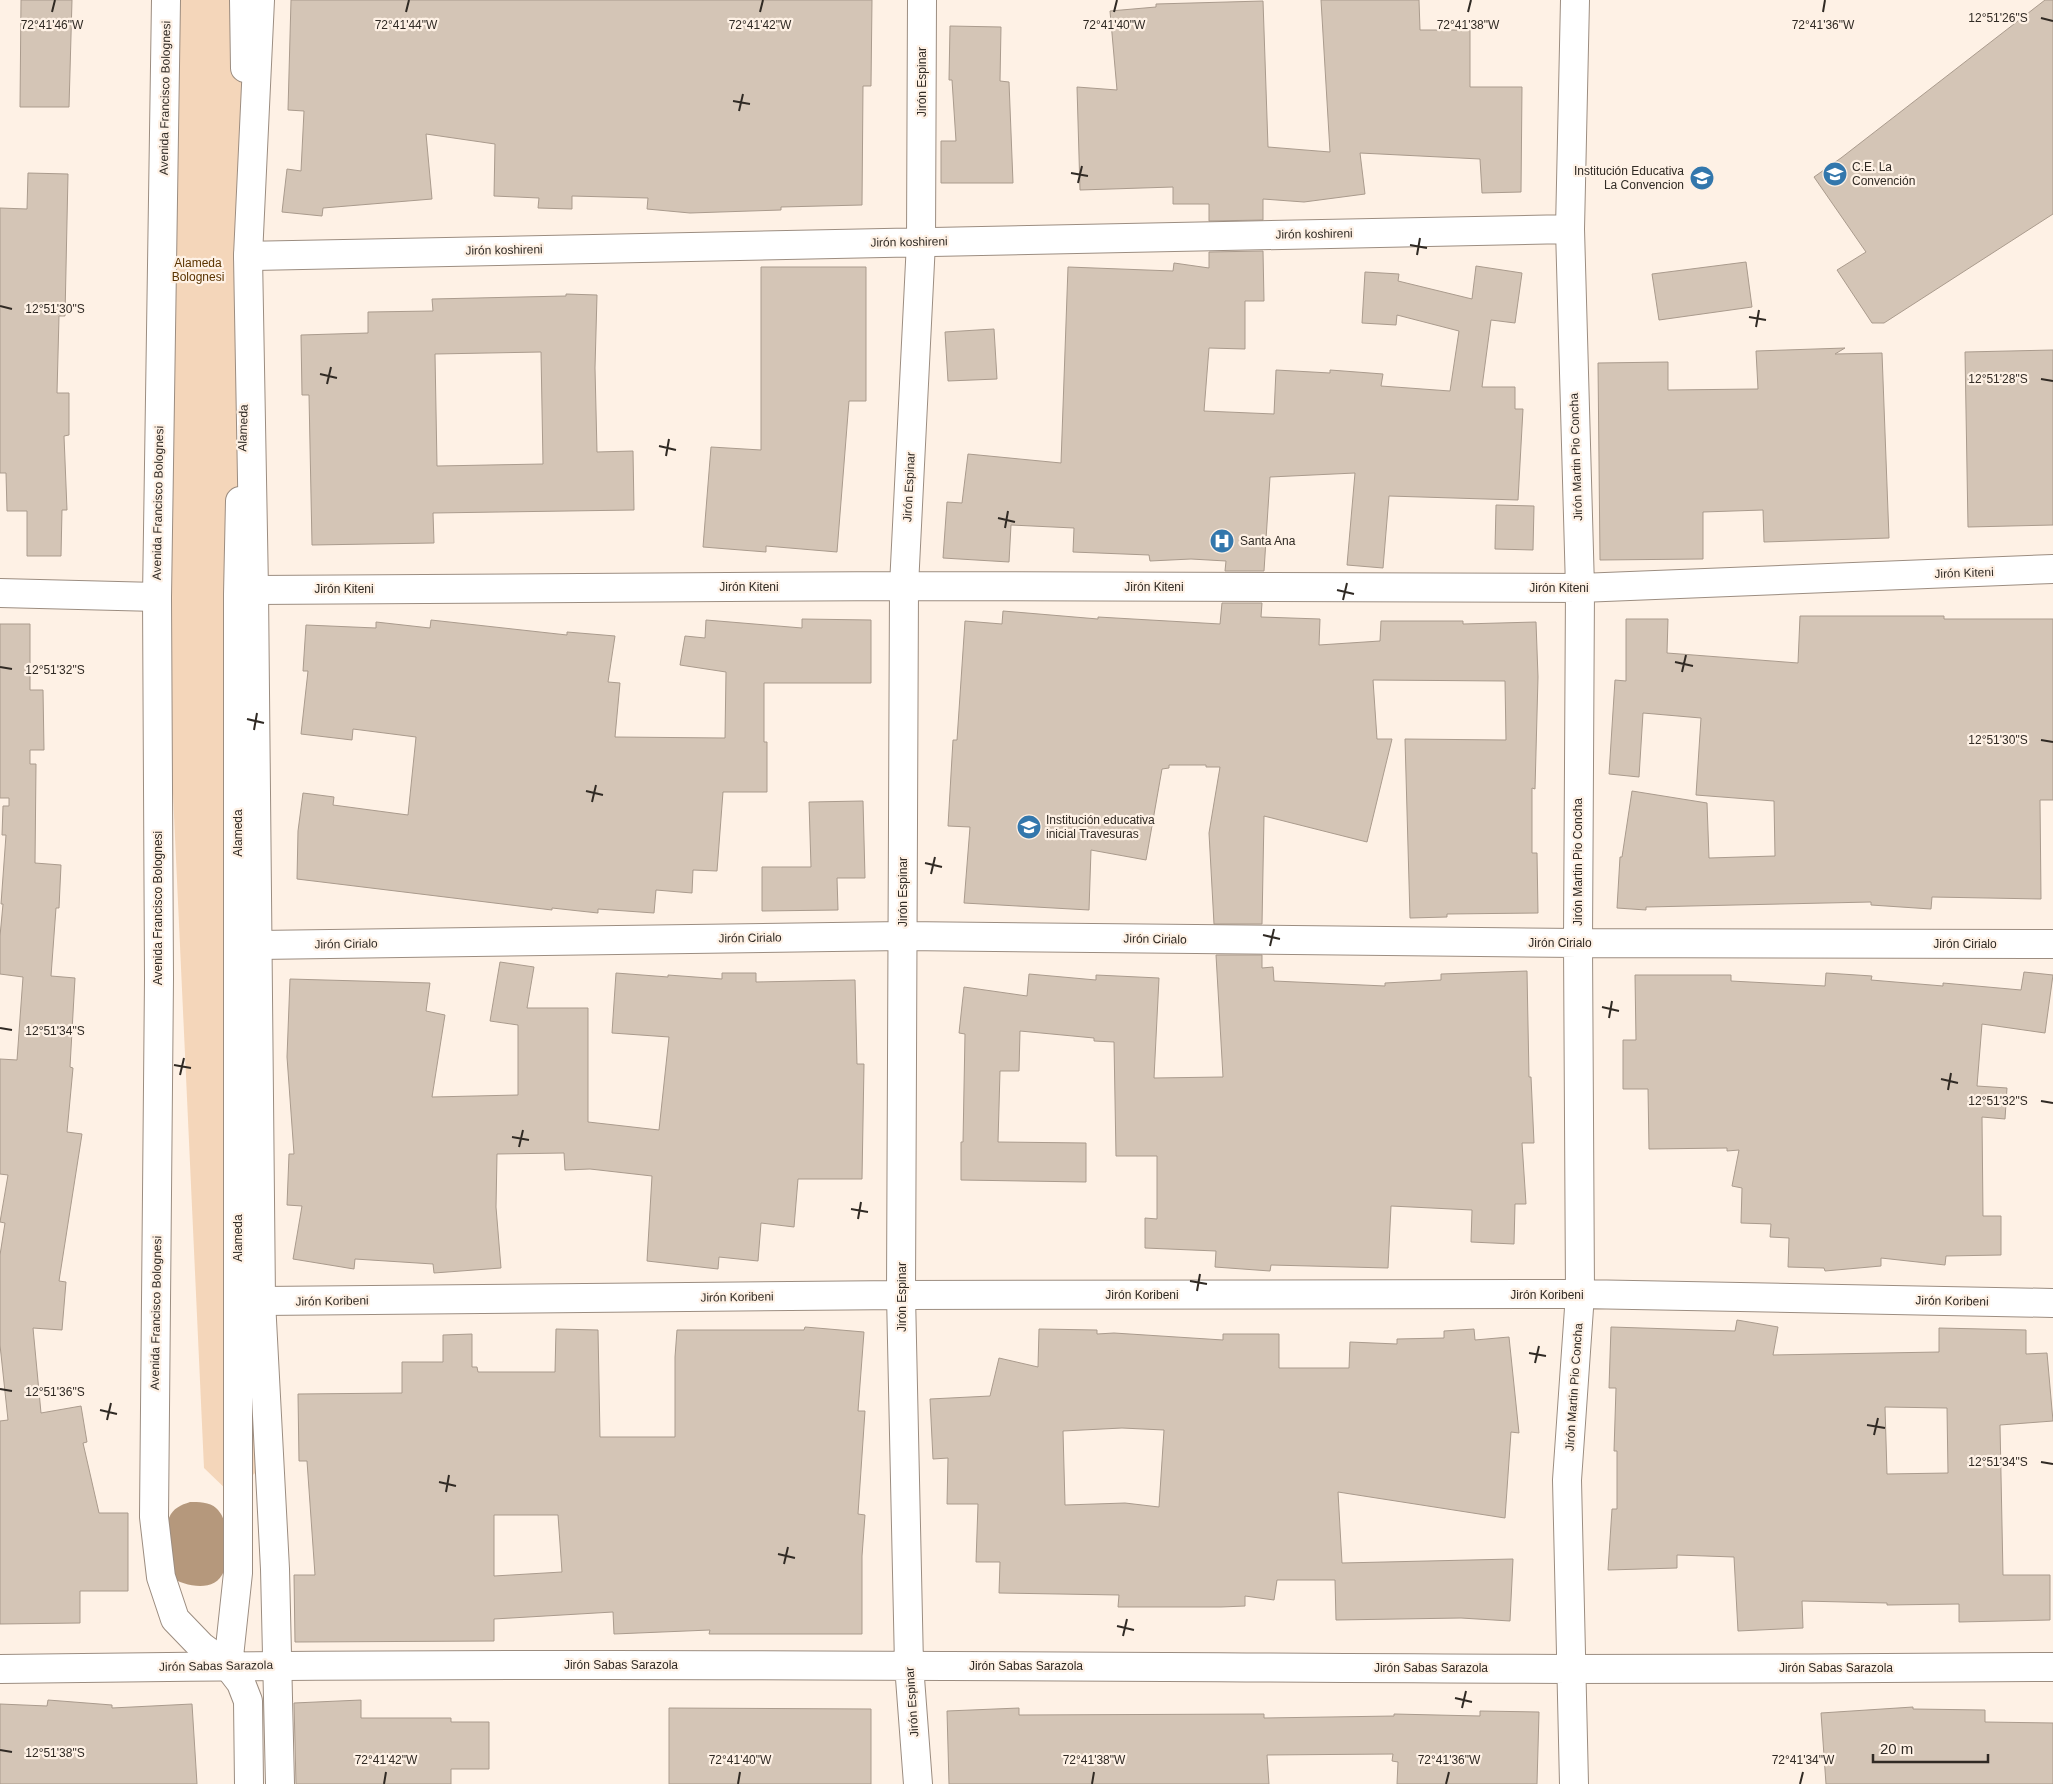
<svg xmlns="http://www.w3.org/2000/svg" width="2053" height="1784" viewBox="0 0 2053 1784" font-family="Arial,sans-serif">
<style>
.green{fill:#f4d6ba}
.water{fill:#b5987c}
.building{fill:#d4c5b6;stroke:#aa9b8d;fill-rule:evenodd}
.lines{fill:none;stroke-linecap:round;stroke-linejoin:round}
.street-casing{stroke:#9c8d80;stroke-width:30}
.primary-casing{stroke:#9c8d80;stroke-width:30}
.street{stroke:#fff;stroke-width:28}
.primary{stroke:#fff;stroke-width:28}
.ticks{fill:none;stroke:#302a24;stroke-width:2}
.labels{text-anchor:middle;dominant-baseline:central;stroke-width:4.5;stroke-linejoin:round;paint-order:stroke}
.street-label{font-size:12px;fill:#302a24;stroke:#fef1e5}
.poi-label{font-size:12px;fill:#302a24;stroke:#fef1e5;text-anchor:start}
.park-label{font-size:12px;fill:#5b3400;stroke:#fef1e5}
.ticks-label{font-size:12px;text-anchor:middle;fill:#302a24;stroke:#fef1e5;stroke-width:4.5;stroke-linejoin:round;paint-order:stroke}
</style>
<rect width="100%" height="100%" fill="#fef1e5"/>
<path class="green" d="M 156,0 L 242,0 L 262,1467 L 231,1494 L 204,1468 L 149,271 Z"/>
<path class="water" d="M 190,1502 C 198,1502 210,1502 216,1508 C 227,1518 225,1531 225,1544 C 225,1552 227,1564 224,1571 C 215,1594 185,1586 170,1577 C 167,1566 165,1527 169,1518 C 173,1508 181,1505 190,1502 Z"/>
<path class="building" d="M 21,0 L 72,0 L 69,107 L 20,107 Z
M 291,0 L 872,0 L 871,86 L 863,86 L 862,205 L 781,207 L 781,210 L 690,213 L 647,209 L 648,198 L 572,196 L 572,209 L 538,208 L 539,198 L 494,196 L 495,144 L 426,134 L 432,199 L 323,208 L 322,216 L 282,212 L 287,169 L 301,171 L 304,111 L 288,110 Z
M 1321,0 L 1419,0 L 1420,30 L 1470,30 L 1470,87 L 1522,87 L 1521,192 L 1482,193 L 1480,159 L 1360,153 L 1365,194 L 1304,202 L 1263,199 L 1263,220 L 1209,221 L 1209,204 L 1173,204 L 1173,187 L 1080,190 L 1077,87 L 1117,90 L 1110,11 L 1156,7 L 1156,4 L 1263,1 L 1268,147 L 1330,152 Z
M 2045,0 L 2053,0 L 2053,214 L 1884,323 L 1872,323 L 1837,270 L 1866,252 L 1814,177 L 1841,158 Z
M 950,26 L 1001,27 L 1000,81 L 1009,82 L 1013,183 L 941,183 L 941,141 L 956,141 L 952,80 L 949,80 Z
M 28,173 L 68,174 L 65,316 L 59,316 L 57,393 L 69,393 L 69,435 L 64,436 L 67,510 L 62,510 L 61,556 L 27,556 L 27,511 L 7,511 L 6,473 L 0,473 L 0,208 L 27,209 Z
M 1263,251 L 1264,301 L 1245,301 L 1245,349 L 1209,348 L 1204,411 L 1274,414 L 1276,370 L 1330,373 L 1330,370 L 1383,374 L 1381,386 L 1450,391 L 1459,331 L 1397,315 L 1396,325 L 1362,323 L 1365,272 L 1399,274 L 1398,281 L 1472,299 L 1476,266 L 1522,273 L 1515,323 L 1491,320 L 1482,387 L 1515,387 L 1515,409 L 1523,409 L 1518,500 L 1389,496 L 1383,568 L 1347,565 L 1355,473 L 1270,477 L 1264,571 L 1225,571 L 1226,561 L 1191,559 L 1150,561 L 1149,555 L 1073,552 L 1074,528 L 1011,525 L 1009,562 L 943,558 L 947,502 L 962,503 L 968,454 L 1061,463 L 1068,267 L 1173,271 L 1174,263 L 1209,268 L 1209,252 Z
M 1746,262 L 1752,307 L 1659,320 L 1652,274 Z
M 761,267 L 866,267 L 866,401 L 849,401 L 837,552 L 766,546 L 766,552 L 703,547 L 711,447 L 761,450 Z
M 566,294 L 597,295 L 595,368 L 597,452 L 633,451 L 634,510 L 433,513 L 434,543 L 312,545 L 309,395 L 302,395 L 301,335 L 368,333 L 368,312 L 433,311 L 432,299 L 566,296 ZM 541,352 L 543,464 L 437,466 L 435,354 Z
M 994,329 L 997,379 L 948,381 L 945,332 Z
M 1845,348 L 1835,354 L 1882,353 L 1889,538 L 1764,542 L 1763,510 L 1703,512 L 1703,559 L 1600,560 L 1598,363 L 1668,362 L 1668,390 L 1758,389 L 1756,351 Z
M 2053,350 L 2053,525 L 1968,527 L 1965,352 Z
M 1496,505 L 1534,506 L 1533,550 L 1495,549 Z
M 1222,603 L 1262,603 L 1261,617 L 1320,619 L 1319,645 L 1380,641 L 1381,621 L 1463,621 L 1463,624 L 1536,622 L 1538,677 L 1535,789 L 1532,788 L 1532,853 L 1537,853 L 1538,913 L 1447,914 L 1447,917 L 1410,918 L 1405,739 L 1506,740 L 1505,681 L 1373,680 L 1377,739 L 1392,739 L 1367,842 L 1264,816 L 1262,924 L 1214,924 L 1209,833 L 1220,767 L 1206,767 L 1206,765 L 1169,765 L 1169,768 L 1162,769 L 1146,860 L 1091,850 L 1089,910 L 964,903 L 970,827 L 948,826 L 953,740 L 957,740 L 965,621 L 1002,624 L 1003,611 L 1098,619 L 1098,617 L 1220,624 Z
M 1800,616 L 1944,616 L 1944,619 L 2053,619 L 2053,800 L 2040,800 L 2041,899 L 1932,897 L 1931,909 L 1871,905 L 1871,902 L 1646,907 L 1646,910 L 1617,908 L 1620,857 L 1622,857 L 1632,791 L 1707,803 L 1709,858 L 1775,856 L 1774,801 L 1696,795 L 1701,718 L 1643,713 L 1639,777 L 1609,774 L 1615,680 L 1626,681 L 1626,619 L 1668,619 L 1667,653 L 1798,663 Z
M 802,619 L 871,620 L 871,683 L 764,683 L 764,742 L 767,742 L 767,792 L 723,792 L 717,871 L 693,870 L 692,893 L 656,890 L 654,913 L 598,909 L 598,913 L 552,908 L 552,910 L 297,879 L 298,831 L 303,793 L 334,797 L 333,805 L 408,815 L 416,737 L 353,729 L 352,740 L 301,734 L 308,671 L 303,671 L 306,625 L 376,628 L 376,622 L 430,628 L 431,620 L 567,635 L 567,632 L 615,636 L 608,682 L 620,683 L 615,737 L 725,738 L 726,672 L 680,665 L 685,636 L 705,638 L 706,620 L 802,628 Z
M 0,624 L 30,624 L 30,690 L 43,690 L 44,750 L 30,750 L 30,764 L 36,764 L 35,863 L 61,865 L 59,908 L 56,908 L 51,976 L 75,978 L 70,1067 L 73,1068 L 67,1132 L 82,1134 L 59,1281 L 66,1282 L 62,1330 L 33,1328 L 41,1413 L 81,1406 L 87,1442 L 83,1443 L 99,1513 L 128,1513 L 128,1591 L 80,1591 L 80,1623 L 0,1624 L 0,1421 L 8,1420 L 0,1345 L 0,1255 L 5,1223 L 0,1222 L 8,1175 L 0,1174 L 0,1059 L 17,1060 L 23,977 L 0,974 L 0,936 L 3,904 L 1,904 L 6,835 L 2,835 L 3,806 L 9,806 L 9,798 L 0,798 Z
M 863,801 L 865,878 L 837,878 L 838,910 L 762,911 L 762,867 L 811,867 L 809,802 Z
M 1216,955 L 1262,955 L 1262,968 L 1273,967 L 1274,981 L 1385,986 L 1385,983 L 1441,980 L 1441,974 L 1527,971 L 1529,1077 L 1531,1077 L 1534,1143 L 1522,1143 L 1526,1204 L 1515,1204 L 1514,1244 L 1471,1242 L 1472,1210 L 1391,1206 L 1388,1268 L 1271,1265 L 1270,1271 L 1215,1267 L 1216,1251 L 1145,1248 L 1145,1218 L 1157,1219 L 1157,1156 L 1116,1156 L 1114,1042 L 1094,1041 L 1094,1038 L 1020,1031 L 1019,1071 L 1000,1071 L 998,1142 L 1086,1143 L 1086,1182 L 961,1180 L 961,1142 L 963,1142 L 965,1034 L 959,1033 L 964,987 L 1027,996 L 1029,974 L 1096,980 L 1096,975 L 1159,978 L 1154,1078 L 1223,1077 Z
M 500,962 L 534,967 L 527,1008 L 588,1008 L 588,1122 L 659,1130 L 669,1037 L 612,1033 L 616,973 L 668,977 L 668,975 L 722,979 L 722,973 L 756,973 L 756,982 L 855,980 L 857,1064 L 864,1064 L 862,1179 L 798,1179 L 794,1227 L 761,1223 L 758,1261 L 719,1257 L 718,1269 L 647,1261 L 652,1176 L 590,1169 L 565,1170 L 564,1153 L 497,1154 L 496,1207 L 501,1268 L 434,1273 L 433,1264 L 355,1259 L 354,1269 L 293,1259 L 302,1206 L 287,1205 L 289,1154 L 294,1154 L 287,1057 L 290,979 L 430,983 L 426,1011 L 445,1015 L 432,1097 L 518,1095 L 518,1025 L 490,1021 Z
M 2024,972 L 2053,975 L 2045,1033 L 1982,1024 L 1977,1086 L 2007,1088 L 2005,1119 L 1982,1117 L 1983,1216 L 2001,1216 L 2001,1255 L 1946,1256 L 1945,1265 L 1881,1258 L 1881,1266 L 1825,1271 L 1824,1268 L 1788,1267 L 1789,1238 L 1770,1237 L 1771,1224 L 1741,1223 L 1742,1188 L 1732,1186 L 1739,1150 L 1727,1151 L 1727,1148 L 1649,1149 L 1648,1089 L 1623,1089 L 1623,1040 L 1636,1040 L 1635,975 L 1731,975 L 1731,981 L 1825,986 L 1826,973 L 1872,976 L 1871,980 L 1943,986 L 1943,983 L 2021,990 Z
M 1737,1320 L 1778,1327 L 1773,1355 L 1939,1352 L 1939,1328 L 2026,1330 L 2026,1354 L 2047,1353 L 2053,1421 L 2000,1425 L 2003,1575 L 2050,1575 L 2050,1620 L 1959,1622 L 1959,1604 L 1887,1605 L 1887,1603 L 1802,1601 L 1803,1628 L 1738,1631 L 1734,1557 L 1677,1555 L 1677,1568 L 1608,1570 L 1612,1509 L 1617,1509 L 1617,1451 L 1614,1451 L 1616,1388 L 1609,1388 L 1611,1327 L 1735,1331 ZM 1885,1407 L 1947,1408 L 1948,1473 L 1887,1474 Z
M 805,1327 L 864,1332 L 858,1411 L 865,1411 L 858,1514 L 865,1515 L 862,1556 L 862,1634 L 709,1634 L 710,1630 L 614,1634 L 613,1612 L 494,1619 L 494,1641 L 295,1642 L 294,1575 L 315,1575 L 307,1461 L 299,1461 L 298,1394 L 402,1393 L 402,1362 L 443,1362 L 443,1335 L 472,1334 L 472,1367 L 477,1367 L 478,1372 L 555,1372 L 556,1329 L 598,1330 L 600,1437 L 675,1437 L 675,1357 L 677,1330 L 804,1330 ZM 494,1515 L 558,1515 L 562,1572 L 494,1576 Z
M 1039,1329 L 1097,1330 L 1097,1334 L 1114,1333 L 1223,1340 L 1223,1334 L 1279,1334 L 1279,1368 L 1349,1368 L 1350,1342 L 1397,1344 L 1397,1339 L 1444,1338 L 1444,1331 L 1474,1329 L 1475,1340 L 1509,1337 L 1519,1433 L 1511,1432 L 1505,1518 L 1338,1492 L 1342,1563 L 1513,1559 L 1510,1621 L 1461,1618 L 1336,1620 L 1335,1580 L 1277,1580 L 1274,1600 L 1245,1596 L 1245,1606 L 1221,1607 L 1118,1607 L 1119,1595 L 999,1593 L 1000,1562 L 976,1562 L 978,1504 L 947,1504 L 948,1458 L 933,1459 L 930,1399 L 990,1396 L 999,1358 L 1038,1367 ZM 1122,1428 L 1164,1430 L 1159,1507 L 1125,1503 L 1065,1505 L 1063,1431 Z
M 48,1700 L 112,1705 L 112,1708 L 192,1704 L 197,1784 L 0,1784 L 0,1704 L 47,1706 Z
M 361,1700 L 361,1718 L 451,1718 L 451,1722 L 489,1722 L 489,1769 L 451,1769 L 451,1784 L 296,1784 L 294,1703 Z
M 1913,1707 L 1913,1709 L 1985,1710 L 1985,1722 L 2053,1723 L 2053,1784 L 1826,1784 L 1821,1713 Z
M 669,1708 L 871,1709 L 871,1784 L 669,1784 Z
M 1019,1708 L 1019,1715 L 1264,1714 L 1264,1718 L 1394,1716 L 1394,1714 L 1480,1716 L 1480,1711 L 1539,1712 L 1537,1784 L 1397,1784 L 1398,1762 L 1392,1761 L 1393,1754 L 1267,1755 L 1269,1784 L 949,1784 L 947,1711 Z"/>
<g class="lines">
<defs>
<path id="street" d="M 244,0 L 245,68
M 248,256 L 1570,229
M 254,590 L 904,586 L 1580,588 L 2053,569
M 0,593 L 157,597
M 258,945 L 903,936 L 1578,943 L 2053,944
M 261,1301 L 901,1295 L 1580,1294 L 2053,1303
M 228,1666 L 238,1573 L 238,594 L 240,501
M 0,1669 C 523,1661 1045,1667 1568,1669 C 1730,1669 1891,1668 2053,1667
M 918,1784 L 909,1665 L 901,1295 L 904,586 L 921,242 L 922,0
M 1574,1784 L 1567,1480 L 1580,1294 L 1578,943 L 1580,588 L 1570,229 L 1575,0"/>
<path id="primary" d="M 166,0 L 157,597 L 159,978 L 154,1517 L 161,1577 L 175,1619 L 201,1646 L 228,1666 L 241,1683 L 248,1701 L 249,1784
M 260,0 L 248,256 L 254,590 L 261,1301 L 275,1569 L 280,1784"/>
</defs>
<use href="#street" class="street-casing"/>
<use href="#primary" class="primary-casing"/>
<use href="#street" class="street"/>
<use href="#primary" class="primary"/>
</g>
<path class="ticks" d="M 52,12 L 55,0M 406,12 L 409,0M 760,12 L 763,0M 1114,12 L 1117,0M 1468,12 L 1471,0M 1823,12 L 1825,0M 2041,18 L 2053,21M 733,101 L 750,104M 739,111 L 743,94M 1071,173 L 1088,176M 1078,183 L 1082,166M 1410,245 L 1427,248M 1417,255 L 1420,238M 0,306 L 12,309M 1749,317 L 1766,320M 1756,327 L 1759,310M 320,374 L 337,378M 2041,379 L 2053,381M 327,384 L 331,367M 659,446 L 676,450M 666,456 L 669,439M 998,518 L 1015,522M 1005,528 L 1008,511M 1337,590 L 1354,594M 1343,600 L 1347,583M 1675,662 L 1693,666M 0,667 L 12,669M 1682,672 L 1686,655M 247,719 L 264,723M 254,730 L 257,713M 2041,740 L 2053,742M 586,791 L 603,795M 592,802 L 596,785M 925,863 L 942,867M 931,874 L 935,857M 1263,935 L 1280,939M 1270,946 L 1274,929M 1602,1007 L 1619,1011M 1609,1018 L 1612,1001M 0,1028 L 12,1030M 174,1065 L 191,1068M 180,1075 L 184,1058M 1941,1079 L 1958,1083M 1948,1090 L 1951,1073M 2041,1101 L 2053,1103M 512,1137 L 529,1140M 519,1147 L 523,1130M 851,1209 L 868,1212M 858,1219 L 861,1202M 1190,1281 L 1207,1284M 1197,1291 L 1200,1274M 1529,1353 L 1546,1356M 1535,1363 L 1539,1346M 0,1389 L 12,1391M 100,1410 L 117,1414M 107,1420 L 111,1403M 1867,1425 L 1885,1428M 1874,1435 L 1878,1418M 2041,1462 L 2053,1464M 439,1482 L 456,1486M 446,1492 L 449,1475M 778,1554 L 795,1558M 784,1564 L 788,1547M 1117,1626 L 1134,1630M 1123,1636 L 1127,1619M 1455,1698 L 1472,1702M 1462,1708 L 1466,1691M 0,1750 L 12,1752M 384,1784 L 386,1772M 738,1784 L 740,1772M 1092,1784 L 1094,1772M 1446,1784 L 1449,1772M 1800,1784 L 1803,1772"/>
<defs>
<symbol id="school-disc" viewBox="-11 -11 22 22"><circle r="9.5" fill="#3377ac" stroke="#fef1e5"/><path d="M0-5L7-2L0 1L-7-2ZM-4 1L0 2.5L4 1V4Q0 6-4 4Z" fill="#fff"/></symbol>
<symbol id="hospital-disc" viewBox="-11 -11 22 22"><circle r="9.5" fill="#3377ac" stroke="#fef1e5"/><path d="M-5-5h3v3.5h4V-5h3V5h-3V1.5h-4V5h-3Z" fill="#fff"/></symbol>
</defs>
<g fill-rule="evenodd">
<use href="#school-disc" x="1821" y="160" width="28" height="28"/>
<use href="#school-disc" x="1688" y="164" width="28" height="28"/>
<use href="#hospital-disc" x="1208" y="527" width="28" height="28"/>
<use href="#school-disc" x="1015" y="813" width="28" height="28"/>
</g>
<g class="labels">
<g class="street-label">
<text transform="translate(922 82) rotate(-90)">Jirón Espinar</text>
<text transform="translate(165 98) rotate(-89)">Avenida Francisco Bolognesi</text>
<text transform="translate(1314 234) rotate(-1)">Jirón koshireni</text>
<text transform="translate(909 242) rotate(-1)">Jirón koshireni</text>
<text transform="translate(504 250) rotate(-1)">Jirón koshireni</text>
<text transform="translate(243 428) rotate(-88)">Alameda</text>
<text transform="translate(1576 457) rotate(-92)">Jirón Martin Pio Concha</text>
<text transform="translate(909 487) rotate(-87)">Jirón Espinar</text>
<text transform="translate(158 503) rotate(-89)">Avenida Francisco Bolognesi</text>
<text transform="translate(1964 573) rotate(-2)">Jirón Kiteni</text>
<text x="749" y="587">Jirón Kiteni</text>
<text x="1154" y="587">Jirón Kiteni</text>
<text x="1559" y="588">Jirón Kiteni</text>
<text x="344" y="589">Jirón Kiteni</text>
<text transform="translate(238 833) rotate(-90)">Alameda</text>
<text transform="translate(1578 862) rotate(-90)">Jirón Martin Pio Concha</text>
<text transform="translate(903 892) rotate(-90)">Jirón Espinar</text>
<text transform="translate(158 908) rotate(-90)">Avenida Francisco Bolognesi</text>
<text transform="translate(750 938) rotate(-1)">Jirón Cirialo</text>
<text transform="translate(1155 939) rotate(1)">Jirón Cirialo</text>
<text x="1560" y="943">Jirón Cirialo</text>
<text transform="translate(346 944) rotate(-1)">Jirón Cirialo</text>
<text x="1965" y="944">Jirón Cirialo</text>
<text transform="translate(238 1238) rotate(-90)">Alameda</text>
<text x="1142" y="1295">Jirón Koribeni</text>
<text x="1547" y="1295">Jirón Koribeni</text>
<text transform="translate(737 1297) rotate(-1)">Jirón Koribeni</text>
<text transform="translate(902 1297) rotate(-90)">Jirón Espinar</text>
<text transform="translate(332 1301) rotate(-1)">Jirón Koribeni</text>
<text transform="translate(1952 1301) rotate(1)">Jirón Koribeni</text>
<text transform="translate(156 1313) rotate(-89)">Avenida Francisco Bolognesi</text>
<text transform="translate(1574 1387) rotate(-86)">Jirón Martin Pio Concha</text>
<text x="621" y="1665">Jirón Sabas Sarazola</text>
<text transform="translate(216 1666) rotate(-1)">Jirón Sabas Sarazola</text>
<text x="1026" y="1666">Jirón Sabas Sarazola</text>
<text x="1431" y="1668">Jirón Sabas Sarazola</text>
<text x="1836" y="1668">Jirón Sabas Sarazola</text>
<text transform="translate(912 1702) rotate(-94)">Jirón Espinar</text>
</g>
<g class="poi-label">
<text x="1852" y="167">C.E. La<tspan x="1852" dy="14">Convención</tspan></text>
<text x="1684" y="171" text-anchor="end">Institución Educativa<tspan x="1684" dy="14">La Convencion</tspan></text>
<text x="1240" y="541">Santa Ana</text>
<text x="1046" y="820">Institución educativa<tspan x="1046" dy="14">inicial Travesuras</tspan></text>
</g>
<g class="park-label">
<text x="198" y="263">Alameda<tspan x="198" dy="14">Bolognesi</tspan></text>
</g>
</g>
<g class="ticks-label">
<text x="1998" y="22">12°51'26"S</text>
<text x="52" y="29">72°41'46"W</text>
<text x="406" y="29">72°41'44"W</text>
<text x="760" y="29">72°41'42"W</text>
<text x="1114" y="29">72°41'40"W</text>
<text x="1468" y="29">72°41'38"W</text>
<text x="1823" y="29">72°41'36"W</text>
<text x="55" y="313">12°51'30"S</text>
<text x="1998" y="383">12°51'28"S</text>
<text x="55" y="674">12°51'32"S</text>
<text x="1998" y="744">12°51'30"S</text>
<text x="55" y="1035">12°51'34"S</text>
<text x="1998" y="1105">12°51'32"S</text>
<text x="55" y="1396">12°51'36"S</text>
<text x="1998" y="1466">12°51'34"S</text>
<text x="55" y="1757">12°51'38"S</text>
<text x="386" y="1764">72°41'42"W</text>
<text x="740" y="1764">72°41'40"W</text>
<text x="1094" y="1764">72°41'38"W</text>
<text x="1449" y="1764">72°41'36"W</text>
<text x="1803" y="1764">72°41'34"W</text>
</g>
<path d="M1873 1754v8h115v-8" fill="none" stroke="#302a24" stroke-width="2.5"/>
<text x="1880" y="1754" font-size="15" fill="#302a24" stroke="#fef1e5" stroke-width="4" paint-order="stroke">20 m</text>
</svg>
